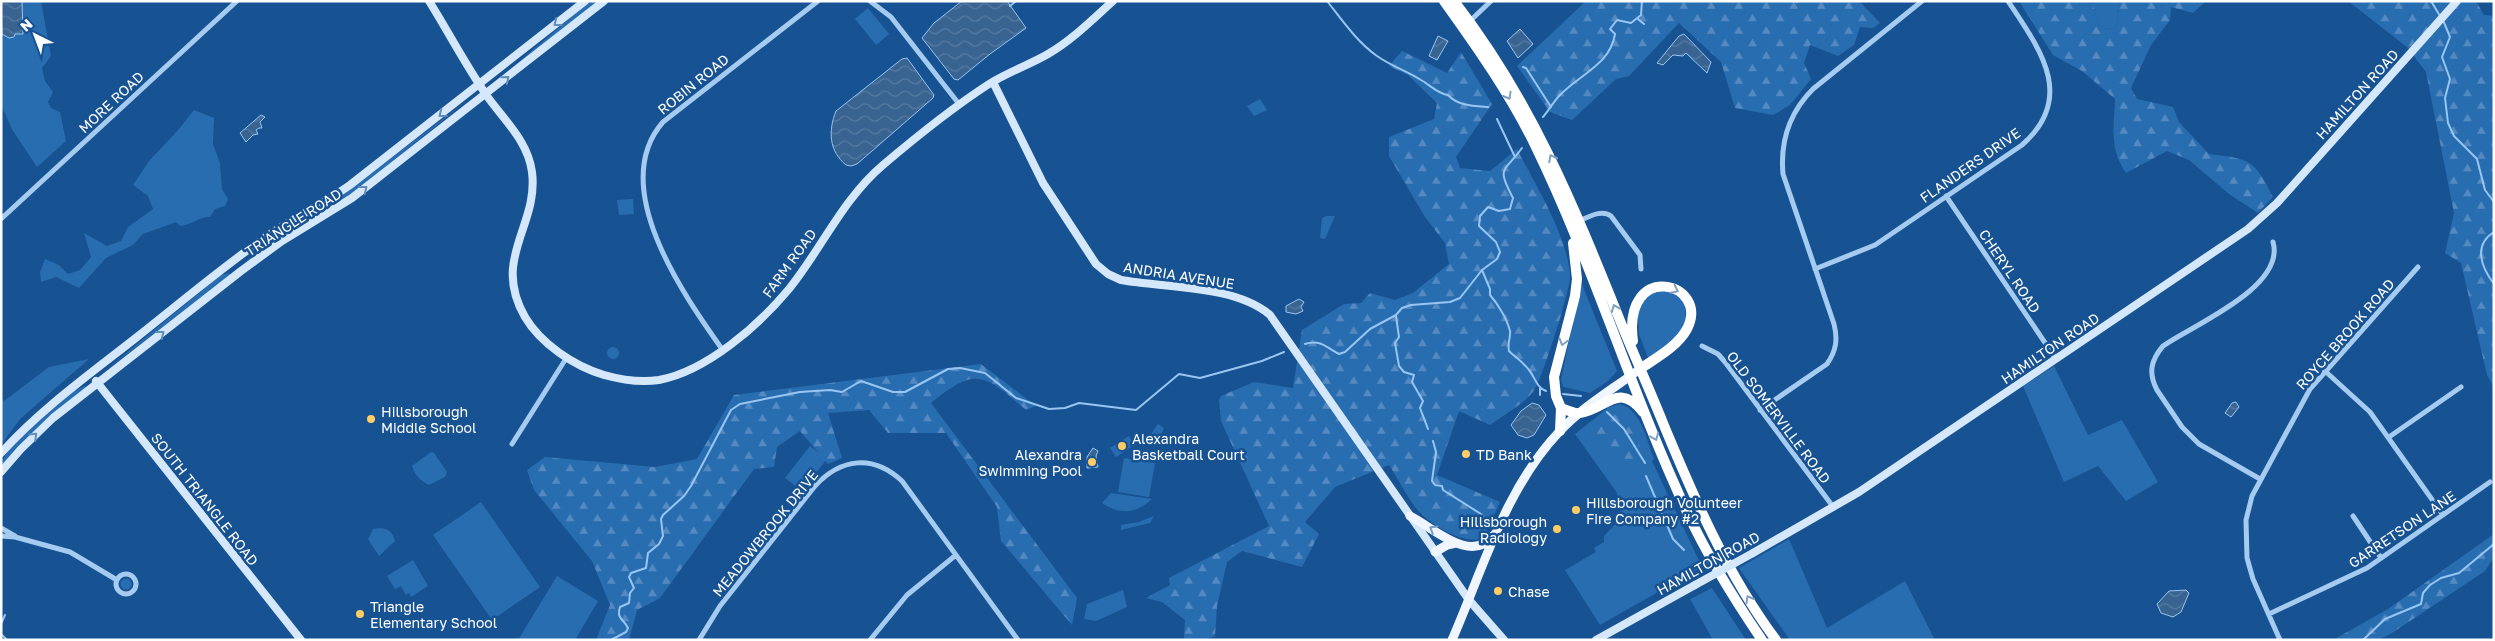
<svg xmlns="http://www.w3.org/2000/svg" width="2495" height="641" viewBox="0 0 2495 641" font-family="'Golos Text',sans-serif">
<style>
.green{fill:#296db1}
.forest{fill:url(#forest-firs)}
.water{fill:url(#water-waves);stroke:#98c6f3}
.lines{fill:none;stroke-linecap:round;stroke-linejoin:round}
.stream{stroke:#98c6f3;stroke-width:2}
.street{stroke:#a6cbf0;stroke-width:5}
.secondary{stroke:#d4e7fb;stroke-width:8}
.primary{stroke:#eff6ff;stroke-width:9}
.highway{stroke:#fff;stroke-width:10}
.secondary-bridge{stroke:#d4e7fb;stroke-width:8}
.oneway{stroke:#638ebc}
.oneway2{stroke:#7fa0c3}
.oneway3{stroke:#789cc3}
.poi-dot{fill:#ffcc65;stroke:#175292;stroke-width:2}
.labels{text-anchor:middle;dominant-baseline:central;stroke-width:5;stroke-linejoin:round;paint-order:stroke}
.street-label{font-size:14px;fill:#fff;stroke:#175292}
.poi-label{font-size:14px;fill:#fff;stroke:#175292;text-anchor:start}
</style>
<defs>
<pattern id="forest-firs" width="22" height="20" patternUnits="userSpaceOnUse" patternTransform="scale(1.25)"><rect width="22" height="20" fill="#296db1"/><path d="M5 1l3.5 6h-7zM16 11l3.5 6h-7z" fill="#548ac1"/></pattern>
<pattern id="water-waves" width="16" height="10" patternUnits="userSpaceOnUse" patternTransform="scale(1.25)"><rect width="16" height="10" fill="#396492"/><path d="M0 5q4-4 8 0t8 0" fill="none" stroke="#577ba2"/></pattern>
</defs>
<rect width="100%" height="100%" fill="#175292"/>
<path class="green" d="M 1,1 L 41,1 L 51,56 L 42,68 L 45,81 L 53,92 L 48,102 L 51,108 L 60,112 L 66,141 L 37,167 L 13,131 L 1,105 Z
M 590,1 L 599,1 L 502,76 Z
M 2092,1 L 2120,1 L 2116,28 L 2106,29 L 2098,24 Z
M 2158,1 L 2167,1 L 2171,7 L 2170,20 Z
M 868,8 L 889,34 L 876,45 L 855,19 Z
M 469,99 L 347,198 L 244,263 L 282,234 L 319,213 Z
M 1260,99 L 1267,110 L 1254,116 L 1247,106 Z
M 194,110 L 214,118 L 213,144 L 220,163 L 222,189 L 228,199 L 225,206 L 215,209 L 210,217 C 198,217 192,225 180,226 L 176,222 L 143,234 L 133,245 L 106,258 L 79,288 L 56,277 L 41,282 L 40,272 L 45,259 L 59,265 L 68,274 L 80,270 L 91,257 L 84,233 L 107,246 L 121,241 L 128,227 L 153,209 L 148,196 L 133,185 L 149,161 L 179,129 Z
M 633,199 L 634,214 L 619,215 L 617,200 Z
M 1327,216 L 1335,216 L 1325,239 L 1320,238 L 1322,218 Z
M 229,273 L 230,275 L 102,373 L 221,275 Z
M 1581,282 L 1617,371 L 1608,381 L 1590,393 L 1563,387 L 1561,380 Z
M 1655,289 L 1678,294 C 1699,326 1673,341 1648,358 L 1639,334 L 1638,317 L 1636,316 L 1637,306 Z
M607 353a6 6 0 1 1 12 0a6 6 0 1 1-12 0Z
M 89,359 L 20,419 L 1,445 L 1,399 L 4,401 L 49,367 Z
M 2054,366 L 2088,435 L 2122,420 L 2158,482 L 2126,501 L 2098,466 L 2064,482 L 2023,386 Z
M 87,386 L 40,425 L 1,466 C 4,446 67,387 87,386 Z
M 1620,404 C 1641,409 1647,441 1654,459 L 1652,461 L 1702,567 L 1600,625 L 1565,570 L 1596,552 L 1594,548 L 1604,542 L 1604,536 L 1621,518 L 1617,493 L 1575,434 L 1609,407 Z
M 1158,424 L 1164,428 L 1158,441 L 1152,441 L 1149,437 Z
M 1129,436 L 1134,445 L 1116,457 L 1110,448 Z
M 810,446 L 827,459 L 802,491 L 785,478 Z
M 431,452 L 434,453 L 447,472 L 445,477 L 429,485 C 421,481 415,476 412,466 Z
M 1124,458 L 1155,463 L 1149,497 L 1118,492 Z
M 1111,493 L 1152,499 C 1136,514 1120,515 1102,503 Z
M 481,502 L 540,587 L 492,620 L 433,535 Z
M 1154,516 L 1150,523 L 1121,530 L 1121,525 L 1139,522 Z
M 380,528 C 390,529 392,532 395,541 L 379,556 L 368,539 L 373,529 Z
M 1789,539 L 1827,628 L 1905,581 L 1935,640 L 1790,640 L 1739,568 Z
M 413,560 L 428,586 L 411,597 L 409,593 L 406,595 L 401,586 L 395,589 L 387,576 Z
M 557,576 L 598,601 L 575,640 L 518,640 Z
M120.5 584a5.5 5.5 0 1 1 11 0a5.5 5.5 0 1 1-11 0Z
M 1712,588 L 1746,640 L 1713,640 L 1690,599 Z
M 1123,590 L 1127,607 L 1096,621 L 1084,619 L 1087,604 Z"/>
<path class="forest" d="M 1586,1 L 1859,1 L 1880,23 L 1873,28 L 1860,27 L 1854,45 L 1838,56 L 1810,45 L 1804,63 L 1811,79 L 1790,105 L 1773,115 L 1735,108 L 1721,62 L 1679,23 L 1629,76 L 1616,79 L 1572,120 L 1550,112 L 1517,66 Z
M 2019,1 L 2092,1 L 2098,24 L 2106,29 L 2116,28 L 2120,1 L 2158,1 L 2170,20 L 2151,45 L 2131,88 L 2137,99 L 2173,107 L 2179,122 L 2209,154 C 2250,159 2254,159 2273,197 L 2258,213 L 2229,194 L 2189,160 L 2167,151 L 2126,173 C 2109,149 2114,126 2115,99 L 2082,71 L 2053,55 Z
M 2167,1 L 2206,1 L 2193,13 L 2171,7 Z
M 2348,1 L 2476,1 L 2484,15 L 2494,16 L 2494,388 L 2487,375 L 2461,263 L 2445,253 L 2454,213 L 2426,72 L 2407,47 Z
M 1402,51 L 1447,73 L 1461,52 L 1492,104 L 1456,157 L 1460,168 L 1490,171 L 1517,149 C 1535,184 1568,237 1570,276 C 1570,291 1543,376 1535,389 C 1525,404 1504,414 1490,425 L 1459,411 L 1437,475 L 1500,502 L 1484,537 C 1466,548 1428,523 1416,508 C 1406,495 1398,479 1389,465 L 1335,487 L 1305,522 L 1319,534 L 1302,567 L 1242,551 L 1227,562 L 1217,606 L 1215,636 L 1204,640 L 1184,640 L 1185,620 L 1162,602 L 1146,598 L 1170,585 L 1169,578 L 1269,526 L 1221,421 L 1219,400 L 1221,396 L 1254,382 L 1293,388 L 1302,330 L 1344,304 L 1361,303 L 1370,293 L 1395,300 L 1413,293 L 1449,264 L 1445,243 L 1425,217 L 1389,156 L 1389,137 L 1434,119 L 1437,103 L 1408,75 L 1389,66 Z
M 981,364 L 1036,406 L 1026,410 C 985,375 977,365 931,403 L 1077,598 L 1072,625 L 1001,541 L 997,507 L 946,433 L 888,433 L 869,410 L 828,413 L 842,458 L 828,464 L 800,431 L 777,447 L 774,467 L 754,469 L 660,598 L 637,610 L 629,640 L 596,640 L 610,605 L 592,561 L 534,490 L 527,470 L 545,457 L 655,467 L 697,459 L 734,395 Z
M 1621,413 C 1633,426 1642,440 1640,458 L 1625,464 L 1604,449 L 1592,430 L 1596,419 Z
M 2494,534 L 2494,557 L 2485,571 L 2392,633 L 2378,640 L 2333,640 L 2388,609 Z"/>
<path class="water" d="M 1,1 L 22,1 L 23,34 L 15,34 L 14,37 L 9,38 L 2,34 Z
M 962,1 L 1007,1 L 1026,28 L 990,54 L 958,80 L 954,79 L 922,38 L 934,23 Z
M 1520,29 L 1533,44 L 1518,58 L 1507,41 Z
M 1684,34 L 1711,62 L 1707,73 L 1686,53 L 1683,56 L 1673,55 L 1663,65 L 1657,63 L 1679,36 Z
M 1438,36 L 1448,41 L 1437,60 L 1429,56 Z
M 907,58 L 934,95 L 933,98 L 857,164 L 851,166 L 846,165 C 829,151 828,131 836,111 L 902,59 Z
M 261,115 L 265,117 L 260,122 L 262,128 L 259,128 L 256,130 L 258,134 L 253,135 L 246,142 L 240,133 Z
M 1299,299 L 1304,302 L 1301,307 L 1303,311 L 1296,314 L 1286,312 L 1286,306 Z
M 2236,402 L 2239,407 L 2231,417 L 2225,413 L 2232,403 Z
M 1532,403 L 1539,405 L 1546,415 L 1534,435 L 1527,438 L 1518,435 L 1511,425 L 1521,411 Z
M 1093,448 L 1098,451 L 1096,456 L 1098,467 L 1087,468 L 1087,457 Z
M 2186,590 L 2189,593 L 2181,612 L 2173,617 L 2161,613 L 2157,604 L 2169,591 Z"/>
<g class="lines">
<path class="stream" d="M 1327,1 C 1342,20 1357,42 1377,56 C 1391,66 1407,71 1421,80 C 1430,85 1438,94 1448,95 C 1458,106 1474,106 1488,107
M 1796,1 L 1797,2
M 2431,1 L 2440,16
M 1010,6 L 1016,1
M 1638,19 L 1644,24
M 2443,20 L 2450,37 L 2442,57 L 2450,79 L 2445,98 L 2448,123 L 2454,136 L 2477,159 L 2485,190 L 2494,202
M 1523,67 L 1526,68 L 1551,107
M 1543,117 C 1549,110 1554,101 1560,95 C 1580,74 1610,65 1615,34 L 1610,29 L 1617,20 L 1631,23 L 1641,15 L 1642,1
M 1497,119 L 1515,157
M 2494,232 C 2473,245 2481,267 2494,284
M 1482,270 L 1490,289 L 1490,295 C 1498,304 1507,319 1510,331 C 1511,337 1507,343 1509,351 C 1515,357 1523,362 1529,370 C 1535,377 1536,387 1546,391
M 1396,316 L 1399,337 L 1395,343 L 1399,366 L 1404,372 L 1414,375 L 1412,382 L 1423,401 L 1420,408 L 1428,429
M 1305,344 C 1320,339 1326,347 1339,354 L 1345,352 L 1370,329 L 1396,315 L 1402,308 L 1411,305 L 1450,302 L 1460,298 L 1482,270 L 1497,259 L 1500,252 L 1496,242 L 1479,226 L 1480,216 L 1488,207 L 1499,211 L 1510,209 L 1513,198 C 1496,166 1504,173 1522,148
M 1540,388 L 1540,395
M 1563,394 L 1581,396
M 1607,412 L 1624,429 L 1645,463
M 1433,441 L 1436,452 L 1432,481 L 1435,485 L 1442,486 L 1443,490 L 1481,514 L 1488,524
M 1646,476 L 1673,539 L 1684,550
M 1,624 L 5,615
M 1,634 L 7,640
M 611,640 L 626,632 L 628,628 C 624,619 616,619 620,607 L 629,603 L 630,593 L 634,588 L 629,577 L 631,573 L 646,568 L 648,553 L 659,544 L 663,536 L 661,519 L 663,515 L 684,496 L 691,486 L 731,410 L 740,404 L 800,392 L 830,390 L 842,392 L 861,381 L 893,392 L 905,392 L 948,369 L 960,368 L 985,373 L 1016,398 L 1049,409 L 1065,408 L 1079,403 L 1136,410 L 1179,374 L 1200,378 L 1262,361 L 1284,352
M 2363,640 L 2385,619 L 2421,604 L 2423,593 L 2430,585 L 2441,578 L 2459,573 L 2494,544"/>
<path class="street" d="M 870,1 L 891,17 L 959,104
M 1470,21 L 1491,1
M 1946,196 L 2056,359
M 1,219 L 237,1
M 1579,221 C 1589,217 1601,209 1611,216 L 1640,255 L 1641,269
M 1815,269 L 1875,245 L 2022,145 C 2077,97 2039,48 2008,1
M 1702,346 L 1718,354 L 1725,362 L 1834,508
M 722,349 C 683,294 607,186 663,122 L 818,1
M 2325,371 L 2370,412 L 2443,515
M 1760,410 L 1827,364 C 1836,351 1838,340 1834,324 L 1783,174 C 1780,141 1789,113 1813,89 L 1922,1
M 2389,437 L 2461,387
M 512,444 L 567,357
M 2260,479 L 2199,444 L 2182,427 L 2157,390 C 2148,373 2151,360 2163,346 C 2193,325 2286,287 2273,242
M 2353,516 L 2381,558
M 1,528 L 15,536
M 1,536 L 15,537 L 70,552 L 117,580
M116 584a10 10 0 1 1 20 0a10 10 0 1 1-20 0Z
M 2269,614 L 2367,568 L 2490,482
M 699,640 L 720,606 L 815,486 C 841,458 873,454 902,481 L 1018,640
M 870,640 L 907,595 L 956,555
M 2280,640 L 2253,579 L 2247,558 L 2246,520 L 2252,496 L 2310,389 L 2418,267"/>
<path class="secondary" d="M 429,1 C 449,33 466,66 487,96 C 504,120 528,141 532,172 C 539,226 491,258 525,317 C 541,344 574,366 604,375 C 622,380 640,383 659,380 C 707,371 759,325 789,289 C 822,248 842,200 883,165 C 916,137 952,108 989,84 C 1008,72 1029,65 1048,54 C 1072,40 1092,20 1113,1
M 993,82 L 1043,183 L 1096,264 L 1108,274 L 1121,280 C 1166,288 1235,285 1270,315 L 1469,600 L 1504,640
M 96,381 L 301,640
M 1,453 C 42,408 90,374 137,337 C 179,304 220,269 263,239 C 291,219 322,205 350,185 L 585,1
M 1,472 L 21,449 L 53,418 L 241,271 L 282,241 L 352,198 L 604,1
M 1753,553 L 1859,492 L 2248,229 L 2277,203 L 2457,1
M 1596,640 L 1695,585"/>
<path class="primary" d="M 1410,516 C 1434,528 1471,565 1494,535
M 1435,552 L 1447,545 L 1456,543
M 1452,640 C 1483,569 1505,489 1559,432 C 1582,407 1613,389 1640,369"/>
<path class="highway" d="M 1444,1 C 1477,47 1510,94 1535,145 C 1593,264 1631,392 1687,512 C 1708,557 1734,599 1762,640
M 1454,1 C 1531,100 1573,204 1619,318 C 1633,353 1649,388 1663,423 C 1694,498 1727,574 1776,640
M 1633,341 C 1622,259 1711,282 1687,329 C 1677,347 1656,358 1640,369
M 1561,408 C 1566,410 1575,414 1580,413 C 1607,409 1618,381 1643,412
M 1560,431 L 1561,408 L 1556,396 L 1554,377 L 1575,296 L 1577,279 L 1573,243"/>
<path class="secondary-bridge" d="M 1695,585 L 1753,553"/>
</g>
<defs><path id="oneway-chevron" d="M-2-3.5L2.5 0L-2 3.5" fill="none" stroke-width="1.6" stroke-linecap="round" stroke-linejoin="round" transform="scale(1.25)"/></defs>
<g class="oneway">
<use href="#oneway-chevron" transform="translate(557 23) rotate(142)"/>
<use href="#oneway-chevron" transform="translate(506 79) rotate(-39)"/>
<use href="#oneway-chevron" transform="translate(442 114) rotate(142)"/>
<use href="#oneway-chevron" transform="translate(364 189) rotate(-38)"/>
<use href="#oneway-chevron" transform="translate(161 334) rotate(-38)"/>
<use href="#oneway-chevron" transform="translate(34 436) rotate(-44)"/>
</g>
<g class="oneway2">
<use href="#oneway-chevron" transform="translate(1508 96) rotate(60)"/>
<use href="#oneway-chevron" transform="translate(1552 158) rotate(-117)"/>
<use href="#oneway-chevron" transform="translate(1675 290) rotate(26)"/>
<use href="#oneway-chevron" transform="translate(1615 308) rotate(-112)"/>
<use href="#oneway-chevron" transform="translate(1563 342) rotate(106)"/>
<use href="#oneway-chevron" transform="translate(1655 437) rotate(68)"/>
<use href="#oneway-chevron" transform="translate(1749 599) rotate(-120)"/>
</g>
<use class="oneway3" href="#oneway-chevron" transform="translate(1433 529) rotate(-148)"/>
<g class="poi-dot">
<circle cx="371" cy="419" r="5"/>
<circle cx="1122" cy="446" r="5"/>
<circle cx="1466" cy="454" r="5"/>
<circle cx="1092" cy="462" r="5"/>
<circle cx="1576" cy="510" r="5"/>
<circle cx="1557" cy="529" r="5"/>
<circle cx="1498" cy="591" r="5"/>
<circle cx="360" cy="614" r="5"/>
</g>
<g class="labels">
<g class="street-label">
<text transform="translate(693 84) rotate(-39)">ROBIN ROAD</text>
<text transform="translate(2357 94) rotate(-48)">HAMILTON ROAD</text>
<text transform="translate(111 102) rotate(-43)">MORE ROAD</text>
<text transform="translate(1970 165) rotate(-35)">FLANDERS DRIVE</text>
<text transform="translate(293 222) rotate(-33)">TRIANGLE ROAD</text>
<text transform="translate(789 263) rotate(-54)">FARM ROAD</text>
<text transform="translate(2010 271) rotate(56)">CHERYL ROAD</text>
<text transform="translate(1179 275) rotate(9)">ANDRIA AVENUE</text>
<text transform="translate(2345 334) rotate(-49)">ROYCE BROOK ROAD</text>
<text transform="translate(2050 348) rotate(-34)">HAMILTON ROAD</text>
<text transform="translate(1779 417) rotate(53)">OLD SOMERVILLE ROAD</text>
<text transform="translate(205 499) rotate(52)">SOUTH TRIANGLE ROAD</text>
<text transform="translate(2402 529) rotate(-34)">GARRETSON LANE</text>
<text transform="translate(765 533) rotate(-51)">MEADOWBROOK DRIVE</text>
<text transform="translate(1708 563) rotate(-29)">HAMILTON ROAD</text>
</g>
<g class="poi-label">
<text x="381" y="411">Hillsborough<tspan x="381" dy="16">Middle School</tspan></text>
<text x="1132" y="438">Alexandra<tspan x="1132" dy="16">Basketball Court</tspan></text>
<text x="1082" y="454" text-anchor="end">Alexandra<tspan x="1082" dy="16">Swimming Pool</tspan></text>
<text x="1476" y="454">TD Bank</text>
<text x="1586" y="502">Hillsborough Volunteer<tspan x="1586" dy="16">Fire Company #2</tspan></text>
<text x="1547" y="521" text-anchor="end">Hillsborough<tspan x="1547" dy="16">Radiology</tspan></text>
<text x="1508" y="591">Chase</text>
<text x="370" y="606">Triangle<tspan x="370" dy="16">Elementary School</tspan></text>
</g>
</g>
<rect width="2495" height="641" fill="none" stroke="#ffffff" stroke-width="5"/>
<g transform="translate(35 35) rotate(318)" stroke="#175292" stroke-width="4" paint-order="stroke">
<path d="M0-4L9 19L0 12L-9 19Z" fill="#ffffff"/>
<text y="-8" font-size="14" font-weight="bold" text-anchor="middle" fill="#ffffff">N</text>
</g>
</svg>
